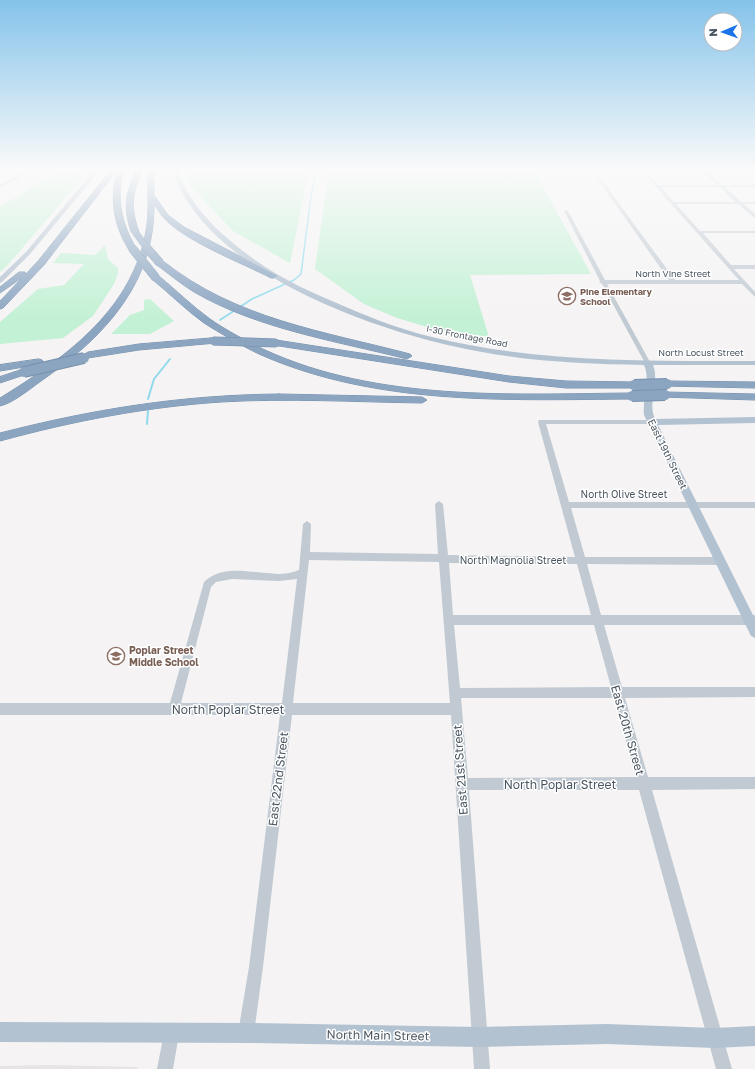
<svg xmlns="http://www.w3.org/2000/svg" width="755" height="1069" viewBox="0 0 755 1069" font-family="'Golos Text',sans-serif">
<style>
.education{fill:#e6e4e5}
.green{fill:#c3f1d5}
.lines{fill:none;stroke-linecap:round;stroke-linejoin:round}
.stream-far1{stroke:#90daee;stroke-width:1.5}
.stream{stroke:#90daee;stroke-width:2}
.highway-casing{stroke:#7690ad;stroke-width:1}
.minor{fill:#c1cad2;fill-rule:evenodd}
.major{fill:#b3c2d1;fill-rule:evenodd}
.highway{fill:#8ba5c1;fill-rule:evenodd}
.highway-bridge-far2-casing{stroke:#7690ad;stroke-width:7;stroke-linecap:butt}
.highway-bridge-far1-casing{stroke:#7690ad;stroke-width:9;stroke-linecap:butt}
.highway-bridge-casing{stroke:#7690ad;stroke-width:12;stroke-linecap:butt}
.highway-bridge-far2{stroke:#8ba5c1;stroke-width:6}
.highway-bridge-far1{stroke:#8ba5c1;stroke-width:8}
.highway-bridge{stroke:#8ba5c1;stroke-width:10}
.labels{text-anchor:middle;dominant-baseline:central;stroke-width:3;stroke-linejoin:round;paint-order:stroke}
.far-street-label{font-size:9px;fill:#4a5661;stroke:#fff}
.far-education-label{font-size:9px;font-weight:bold;fill:#785e54;stroke:#fff;text-anchor:start}
.street-label{font-size:10px;fill:#4a5661;stroke:#fff}
.education-label{font-size:10px;font-weight:bold;fill:#785e54;stroke:#fff;text-anchor:start}
.near-street-label{font-size:12px;fill:#4a5661;stroke:#fff}
</style>
<rect width="100%" height="100%" fill="#f5f3f3"/>
<path class="education" d="M 48,1065 L 138,1067 L 137,1069 L 0,1069 L 0,1066 Z"/>
<path class="green" d="M 55,169 L 73,169 L 70,172 L 87,173 L 6,267 L 0,272 L 0,207 L 52,175 Z
M 183,169 L 309,169 L 290,263 L 233,231 L 187,182 Z
M 329,169 L 533,169 L 591,274 L 470,275 L 489,337 L 434,329 L 397,318 L 364,304 L 315,269 Z
M 105,245 L 108,259 L 118,268 L 118,273 L 114,284 L 93,316 L 63,338 L 0,344 L 0,322 L 38,289 L 64,285 L 84,264 L 53,263 L 61,253 L 95,255 Z
M 150,299 L 174,321 L 150,334 L 111,334 L 130,315 L 144,310 L 144,300 Z"/>
<g class="lines">
<path class="stream-far1" d="M 220,320 L 252,299 L 294,280 L 301,274 L 311,196 L 317,169"/>
<path class="stream" d="M 148,399 L 154,379 L 170,359
M 147,424 L 148,411"/>
<defs>
<path id="highway" d="M 112,169 L 118,169 L 44,265 L 3,308 L 0,309 L 0,301 L 23,277 L 0,293 L 0,287 L 19,272 L 25,272 L 26,274 L 38,261 Z
M 118,169 L 124,169 C 116,198 121,222 136,248 L 132,250 L 129,250 C 113,224 109,198 118,169 Z
M 137,169 L 143,169 C 132,194 130,206 139,232 L 135,234 L 131,232 C 123,206 125,194 137,169 Z
M 148,169 L 154,169 L 154,195 L 168,215 L 184,227 L 278,276 L 274,278 L 271,278 C 242,263 184,241 163,217 C 160,213 157,209 154,204 C 155,284 103,338 41,381 C 30,389 13,403 0,406 L 0,398 C 63,359 129,313 145,236 C 150,214 147,191 148,169 Z
M 157,261 L 163,261 C 236,319 322,331 410,354 L 412,356 L 407,359 C 336,341 258,329 194,292 C 181,284 169,274 157,265 Z
M 153,276 L 159,276 C 176,290 192,306 210,319 C 224,329 250,343 265,350 C 379,402 511,394 632,393 L 637,396 L 632,399 C 507,400 376,406 259,354 C 244,347 218,332 204,323 C 186,310 170,294 153,280 Z
M 213,338 L 218,341 L 216,343 L 139,350 L 88,358 L 83,355 L 88,352 L 139,344 Z
M 276,340 L 509,376 L 566,381 L 634,382 L 639,385 L 634,388 L 566,388 L 509,382 L 273,345 L 271,343 L 273,341 Z
M 39,359 L 42,360 L 44,362 L 42,364 L 0,371 L 0,365 Z
M 24,369 L 29,372 L 27,374 L 0,383 L 0,377 Z
M 667,381 L 755,382 L 755,388 L 663,386 L 662,384 L 663,382 Z
M 665,392 L 755,394 L 755,400 L 661,397 L 660,395 L 661,393 Z
M 279,394 L 422,397 L 427,400 L 422,403 C 355,402 288,398 221,402 C 146,407 73,421 0,441 L 0,433 C 94,409 181,395 279,394 Z"/>
</defs>
<use href="#highway" class="highway-casing"/>
<path class="minor" d="M 26,169 L 30,169 L 19,178 L 0,188 L 0,185 L 17,176 Z
M 587,169 L 591,169 L 601,179 L 675,280 L 739,280 L 640,169 L 644,169 L 658,185 L 717,185 L 700,169 L 704,169 L 722,185 L 755,185 L 755,187 L 725,187 L 741,202 L 755,202 L 755,204 L 744,204 L 755,214 L 755,218 L 738,204 L 676,204 L 700,231 L 755,231 L 755,233 L 703,233 L 731,265 L 755,265 L 755,269 L 734,269 L 755,292 L 755,297 L 742,284 L 607,284 L 650,362 L 647,364 L 645,363 L 602,284 L 599,282 L 600,281 L 564,211 L 566,210 L 568,211 L 605,280 L 669,280 L 599,181 ZM 661,187 L 720,187 L 735,202 L 674,202 Z
M 539,420 L 652,420 L 656,422 L 652,424 L 546,424 L 569,502 L 755,502 L 755,508 L 571,508 L 585,557 L 720,557 L 723,558 L 725,561 L 723,564 L 720,565 L 587,564 L 601,615 L 755,615 L 755,625 L 604,625 L 622,687 L 755,687 L 755,697 L 625,698 L 648,777 L 755,777 L 755,789 L 652,790 L 732,1069 L 716,1069 L 639,790 L 469,790 L 490,1069 L 474,1069 L 451,715 L 292,715 L 263,967 L 254,1033 L 252,1039 L 246,1041 L 240,1039 L 238,1033 L 249,967 L 280,715 L 0,715 L 0,703 L 170,703 L 204,582 C 230,557 271,583 299,570 L 303,524 L 307,521 L 311,524 L 310,552 L 438,554 L 435,504 L 439,501 L 443,504 L 448,555 L 575,557 L 538,422 ZM 309,560 L 439,562 L 450,703 L 293,703 ZM 449,563 L 577,564 L 591,615 L 453,615 ZM 232,579 L 279,581 L 297,579 L 282,703 L 181,703 L 211,587 L 216,582 ZM 454,625 L 594,625 L 611,687 L 460,688 ZM 461,698 L 614,698 L 636,777 L 468,778 Z
M 171,1026 L 177,1028 L 179,1034 L 173,1069 L 157,1069 L 165,1028 Z"/>
<path class="major" d="M 95,169 L 101,169 L 30,254 L 2,282 L 0,283 L 0,277 L 26,252 Z
M 172,169 L 177,169 C 191,209 221,235 255,260 C 283,280 315,294 346,307 C 374,319 402,330 432,337 C 538,363 647,361 755,361 L 755,365 L 653,365 C 660,382 647,402 655,419 L 755,417 L 755,423 L 658,425 L 755,619 L 755,638 L 751,636 L 644,415 C 642,399 651,381 644,365 C 590,364 535,362 482,352 C 383,335 205,274 172,169 Z
M 0,1022 L 251,1023 L 479,1027 L 607,1024 L 715,1028 L 755,1026 L 755,1046 L 715,1048 L 607,1044 L 479,1047 L 251,1043 L 0,1042 Z"/>
<use href="#highway" class="highway"/>
<defs>
<path id="highway-bridge-far2" d="M 135,232 L 147,248"/>
<path id="highway-bridge-far1" d="M 146,247 L 160,263
M 132,248 L 156,278
M 213,341 L 276,343"/>
<path id="highway-bridge" d="M 24,372 L 84,358
M 634,385 L 667,384
M 632,396 L 665,395"/>
</defs>
<use href="#highway-bridge-far2" class="highway-bridge-far2-casing"/>
<use href="#highway-bridge-far1" class="highway-bridge-far1-casing"/>
<use href="#highway-bridge" class="highway-bridge-casing"/>
<use href="#highway-bridge-far2" class="highway-bridge-far2"/>
<use href="#highway-bridge-far1" class="highway-bridge-far1"/>
<use href="#highway-bridge" class="highway-bridge"/>
</g>
<linearGradient id="sky" x2="0" y2="1"><stop stop-color="#85c3ea"/><stop offset="0.53" stop-color="#fafafa"/><stop offset="1" stop-color="#fafafa" stop-opacity="0"/></linearGradient>
<rect width="755" height="319" fill="url(#sky)"/>
<defs>
<symbol id="school-ring" viewBox="-11 -11 22 22"><circle r="9.5" fill="#fff" stroke="#8d6e63" stroke-width="1.5"/><path d="M0-5L7-2L0 1L-7-2ZM-4 1L0 2.5L4 1V4Q0 6-4 4Z" fill="#8d6e63"/></symbol>
</defs>
<g fill-rule="evenodd">
<use href="#school-ring" x="557" y="286" width="20" height="20"/>
<use href="#school-ring" x="106" y="646" width="20" height="20"/>
</g>
<g class="labels">
<g class="far-street-label">
<text x="673" y="273">North Vine Street</text>
<text transform="translate(467 336) rotate(11)">I-30 Frontage Road</text>
<text x="701" y="352">North Locust Street</text>
</g>
<g class="far-education-label">
<text x="580" y="291">Pine Elementary<tspan x="580" dy="10">School</tspan></text>
</g>
<g class="street-label">
<text transform="translate(668 454) rotate(64)">East 19th Street</text>
<text x="624" y="494">North Olive Street</text>
<text x="513" y="560">North Magnolia Street</text>
</g>
<g class="education-label">
<text x="129" y="650">Poplar Street<tspan x="129" dy="12">Middle School</tspan></text>
</g>
<g class="near-street-label">
<text x="228" y="709">North Poplar Street</text>
<text transform="translate(628 730) rotate(74)">East 20th Street</text>
<text transform="translate(460 770) rotate(-94)">East 21st Street</text>
<text transform="translate(278 779) rotate(-83)">East 22nd Street</text>
<text x="560" y="784">North Poplar Street</text>
<text transform="translate(378 1035) rotate(1)">North Main Street</text>
</g>
</g>
<g transform="translate(723 32) rotate(268)"><circle r="19" fill="#ffffff" stroke="#b7bbc0"/>
<path d="M0-3L7 15L0 10L-7 15Z" fill="#1a73e8"/>
<text y="-6" font-size="11" font-weight="bold" text-anchor="middle" fill="#4a5661">N</text>
</g>
</svg>
